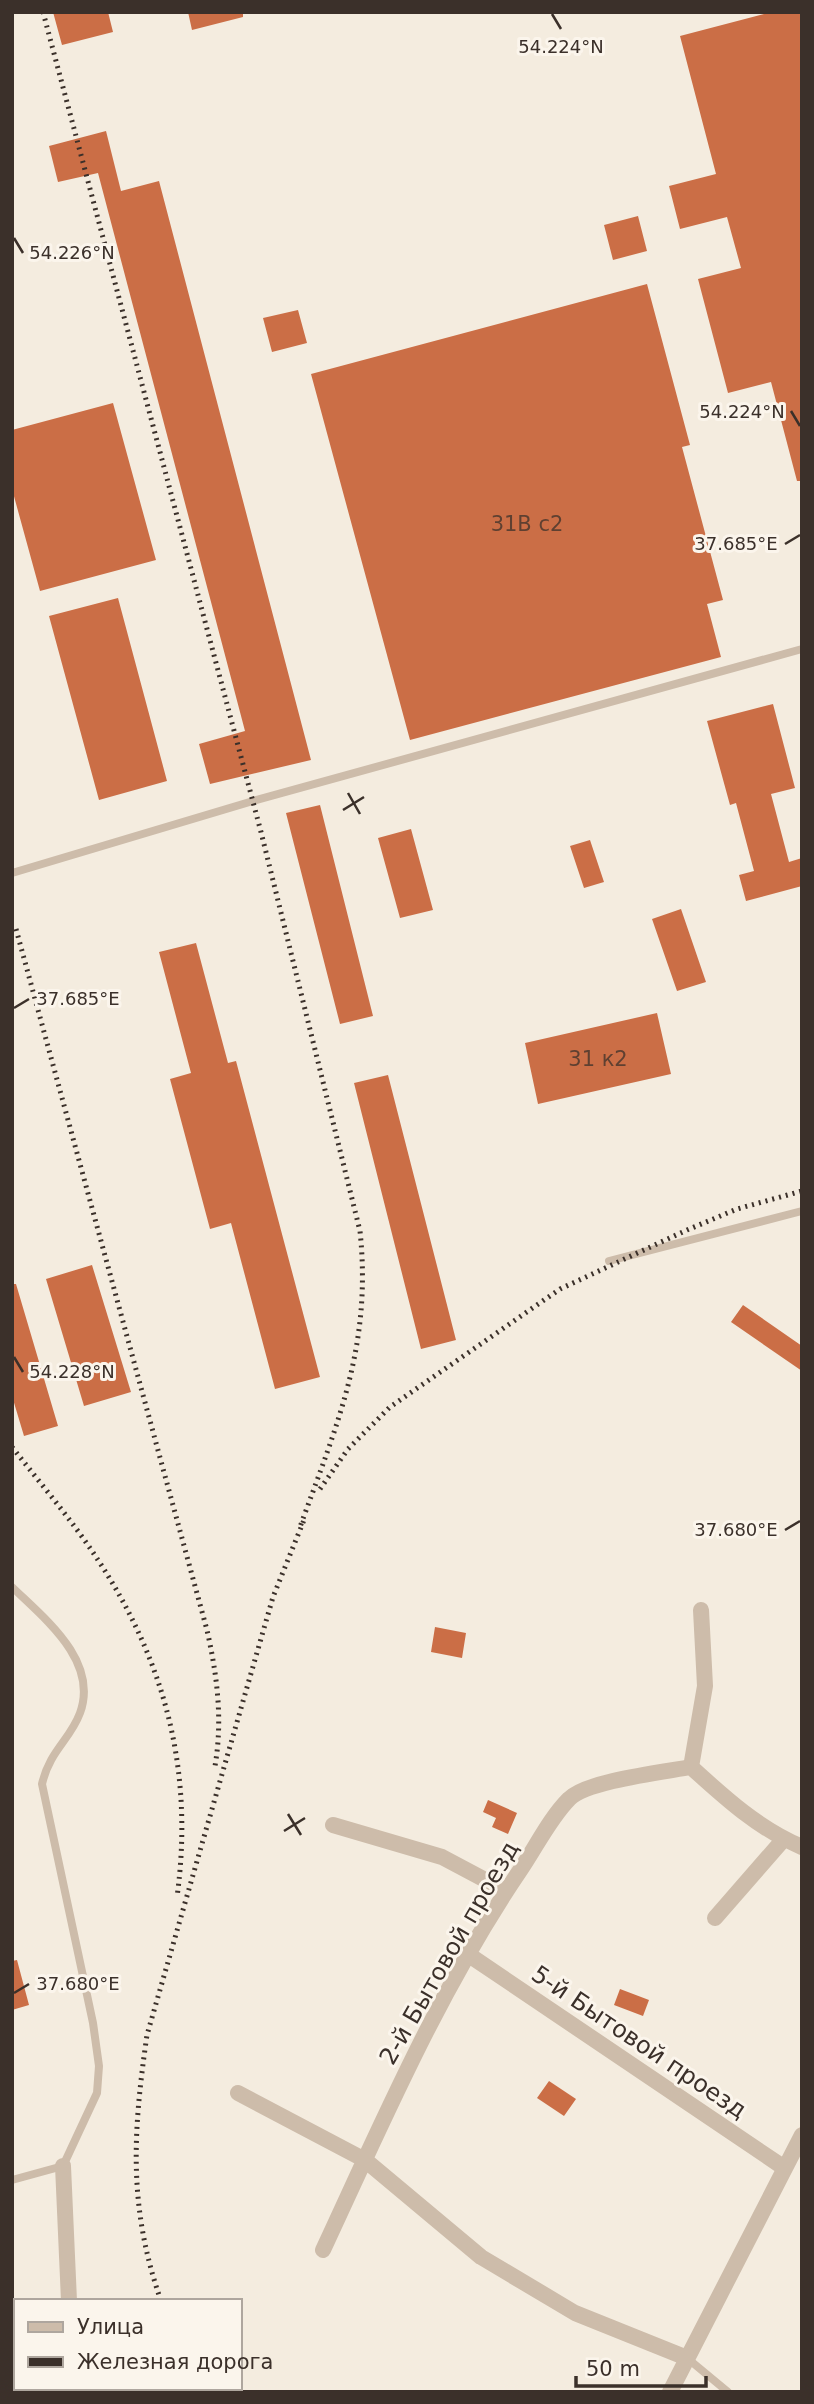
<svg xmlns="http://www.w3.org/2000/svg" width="814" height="2404" viewBox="0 0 814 2404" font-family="'DejaVu Sans',sans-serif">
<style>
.building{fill:#cb6e46}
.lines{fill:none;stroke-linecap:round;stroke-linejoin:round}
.lane{stroke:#cdbcaa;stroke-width:8}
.street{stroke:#cdbcaa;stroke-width:16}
.rail{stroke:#3b302a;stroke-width:5;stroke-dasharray:2 5;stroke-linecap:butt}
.ticks{fill:none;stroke:#3b302a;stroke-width:2.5}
.labels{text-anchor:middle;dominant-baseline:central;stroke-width:6;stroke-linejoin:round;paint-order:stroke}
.number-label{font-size:21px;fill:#5f4031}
.street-label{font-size:24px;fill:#3b302a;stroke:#fbf5ec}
.ticks-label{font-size:18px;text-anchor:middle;fill:#3b302a;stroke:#fbf5ec;stroke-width:6;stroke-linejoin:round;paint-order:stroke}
</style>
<rect width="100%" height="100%" fill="#f4ecdf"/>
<path class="building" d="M 53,12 L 108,12 L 113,32 L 62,45 Z
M 188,12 L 243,12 L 243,17 L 192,30 Z
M 772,12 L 802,12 L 802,481 L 797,481 L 771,382 L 728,393 L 698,279 L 741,268 L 727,217 L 680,229 L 669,186 L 716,174 L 680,36 Z
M 106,131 L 121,191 L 159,181 L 311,760 L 210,784 L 199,744 L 245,731 L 98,173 L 58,182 L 49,146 Z
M 638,216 L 647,251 L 613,260 L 604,225 Z
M 647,284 L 690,445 L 682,447 L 723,600 L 707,604 L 721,657 L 410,740 L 311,374 Z
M 298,310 L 307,343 L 272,352 L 263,318 Z
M 113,403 L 156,560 L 40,591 L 12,489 L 12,430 Z
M 118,598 L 167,781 L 99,800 L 49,616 Z
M 773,704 L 795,788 L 771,794 L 789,862 L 802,858 L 802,886 L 746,901 L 739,875 L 754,871 L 736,803 L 730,805 L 707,721 Z
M 320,805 L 373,1016 L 340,1024 L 286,813 Z
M 411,829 L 433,910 L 400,918 L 378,838 Z
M 590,840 L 604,882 L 584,888 L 570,846 Z
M 681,909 L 706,982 L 677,991 L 652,919 Z
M 196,943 L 228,1063 L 236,1061 L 320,1377 L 275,1389 L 231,1223 L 210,1229 L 170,1079 L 191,1073 L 159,952 Z
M 657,1013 L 671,1074 L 538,1104 L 525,1043 Z
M 388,1075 L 456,1340 L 421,1349 L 354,1083 Z
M 92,1265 L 131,1392 L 84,1406 L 46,1279 Z
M 12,1284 L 16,1284 L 58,1426 L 24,1436 L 12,1396 Z
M 743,1305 L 802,1346 L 802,1371 L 731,1322 Z
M 435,1627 L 466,1633 L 462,1658 L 431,1652 Z
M 488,1800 L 517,1813 L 508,1834 L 492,1827 L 496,1818 L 483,1812 Z
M 17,1960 L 29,2005 L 12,2010 L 12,1961 Z
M 620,1989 L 649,2000 L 643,2016 L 614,2005 Z
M 549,2081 L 576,2099 L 564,2116 L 537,2098 Z"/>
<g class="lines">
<path class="lane" d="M 12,873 L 253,801 L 802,649
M 609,1261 L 802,1211
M 12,1587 C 45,1619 99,1661 80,1713 C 70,1740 50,1750 42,1784 L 93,2023 L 99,2066 L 97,2093 L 63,2166 L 12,2180
M 687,2358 L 728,2392"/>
<path class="street" d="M 701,1610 L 705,1686 L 691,1767 C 725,1798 759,1829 802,1847
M 333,1825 L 442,1857 L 506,1891
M 715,1918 L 783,1840
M 469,1955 L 783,2167
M 238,2093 L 365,2160 L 481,2257 L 575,2313 L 687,2358
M 63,2166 L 69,2301
M 323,2250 C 383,2121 440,1988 521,1869 C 536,1847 550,1818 569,1799 C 586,1781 664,1772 691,1767
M 75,2388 L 75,2392
M 670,2392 L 802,2135"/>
<path class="rail" d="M 43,12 L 261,832 L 360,1231 C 372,1345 338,1422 300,1527
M 16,929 L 207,1630 C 217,1675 223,1719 215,1766
M 12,1447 C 40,1483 71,1519 96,1557 C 166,1662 194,1773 177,1897
M 320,1489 L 348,1449 L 390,1407 L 560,1289 L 687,1230 L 737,1209 L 802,1191
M 161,2301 C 128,2206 133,2132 147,2035 L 273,1597 L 304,1520
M 203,2388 L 205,2392"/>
</g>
<path class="ticks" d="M 552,14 L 561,29M 14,238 L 23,253M 791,411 L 800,426M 785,544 L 800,535M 348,793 L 360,814M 343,810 L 364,797M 14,1008 L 29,999M 14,1357 L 23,1372M 785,1530 L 800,1521M 288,1814 L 301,1835M 284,1831 L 305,1818M 14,1993 L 29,1984"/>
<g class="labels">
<g class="number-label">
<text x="527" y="524">31В с2</text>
<text x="598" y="1059">31 к2</text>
</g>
<g class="street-label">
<text transform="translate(449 1953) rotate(-60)">2-й Бытовой проезд</text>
<text transform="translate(639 2042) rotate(34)">5-й Бытовой проезд</text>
</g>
</g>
<g class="ticks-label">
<text x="561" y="53">54.224°N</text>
<text x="72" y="259">54.226°N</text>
<text x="742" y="418">54.224°N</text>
<text x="736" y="550">37.685°E</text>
<text x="78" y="1005">37.685°E</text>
<text x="72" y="1378">54.228°N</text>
<text x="736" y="1536">37.680°E</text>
<text x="78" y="1990">37.680°E</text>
</g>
<rect width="814" height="2404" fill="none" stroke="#3b302a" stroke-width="28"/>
<rect x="14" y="2299" width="228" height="91" fill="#fbf5ec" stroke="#aea69e" stroke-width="2"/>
<rect x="28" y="2322" width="35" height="10" fill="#cdbcaa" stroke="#aea69e" stroke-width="2"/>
<text x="77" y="2334" font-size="21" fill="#3b302a">Улица</text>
<rect x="28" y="2357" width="35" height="10" fill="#3b302a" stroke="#aea69e" stroke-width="2"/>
<text x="77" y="2369" font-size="21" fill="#3b302a">Железная дорога</text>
<path d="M576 2376v10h130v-10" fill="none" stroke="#3b302a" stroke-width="3.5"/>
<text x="586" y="2376" font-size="21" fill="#3b302a" stroke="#fbf5ec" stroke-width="5" paint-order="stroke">50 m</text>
</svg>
